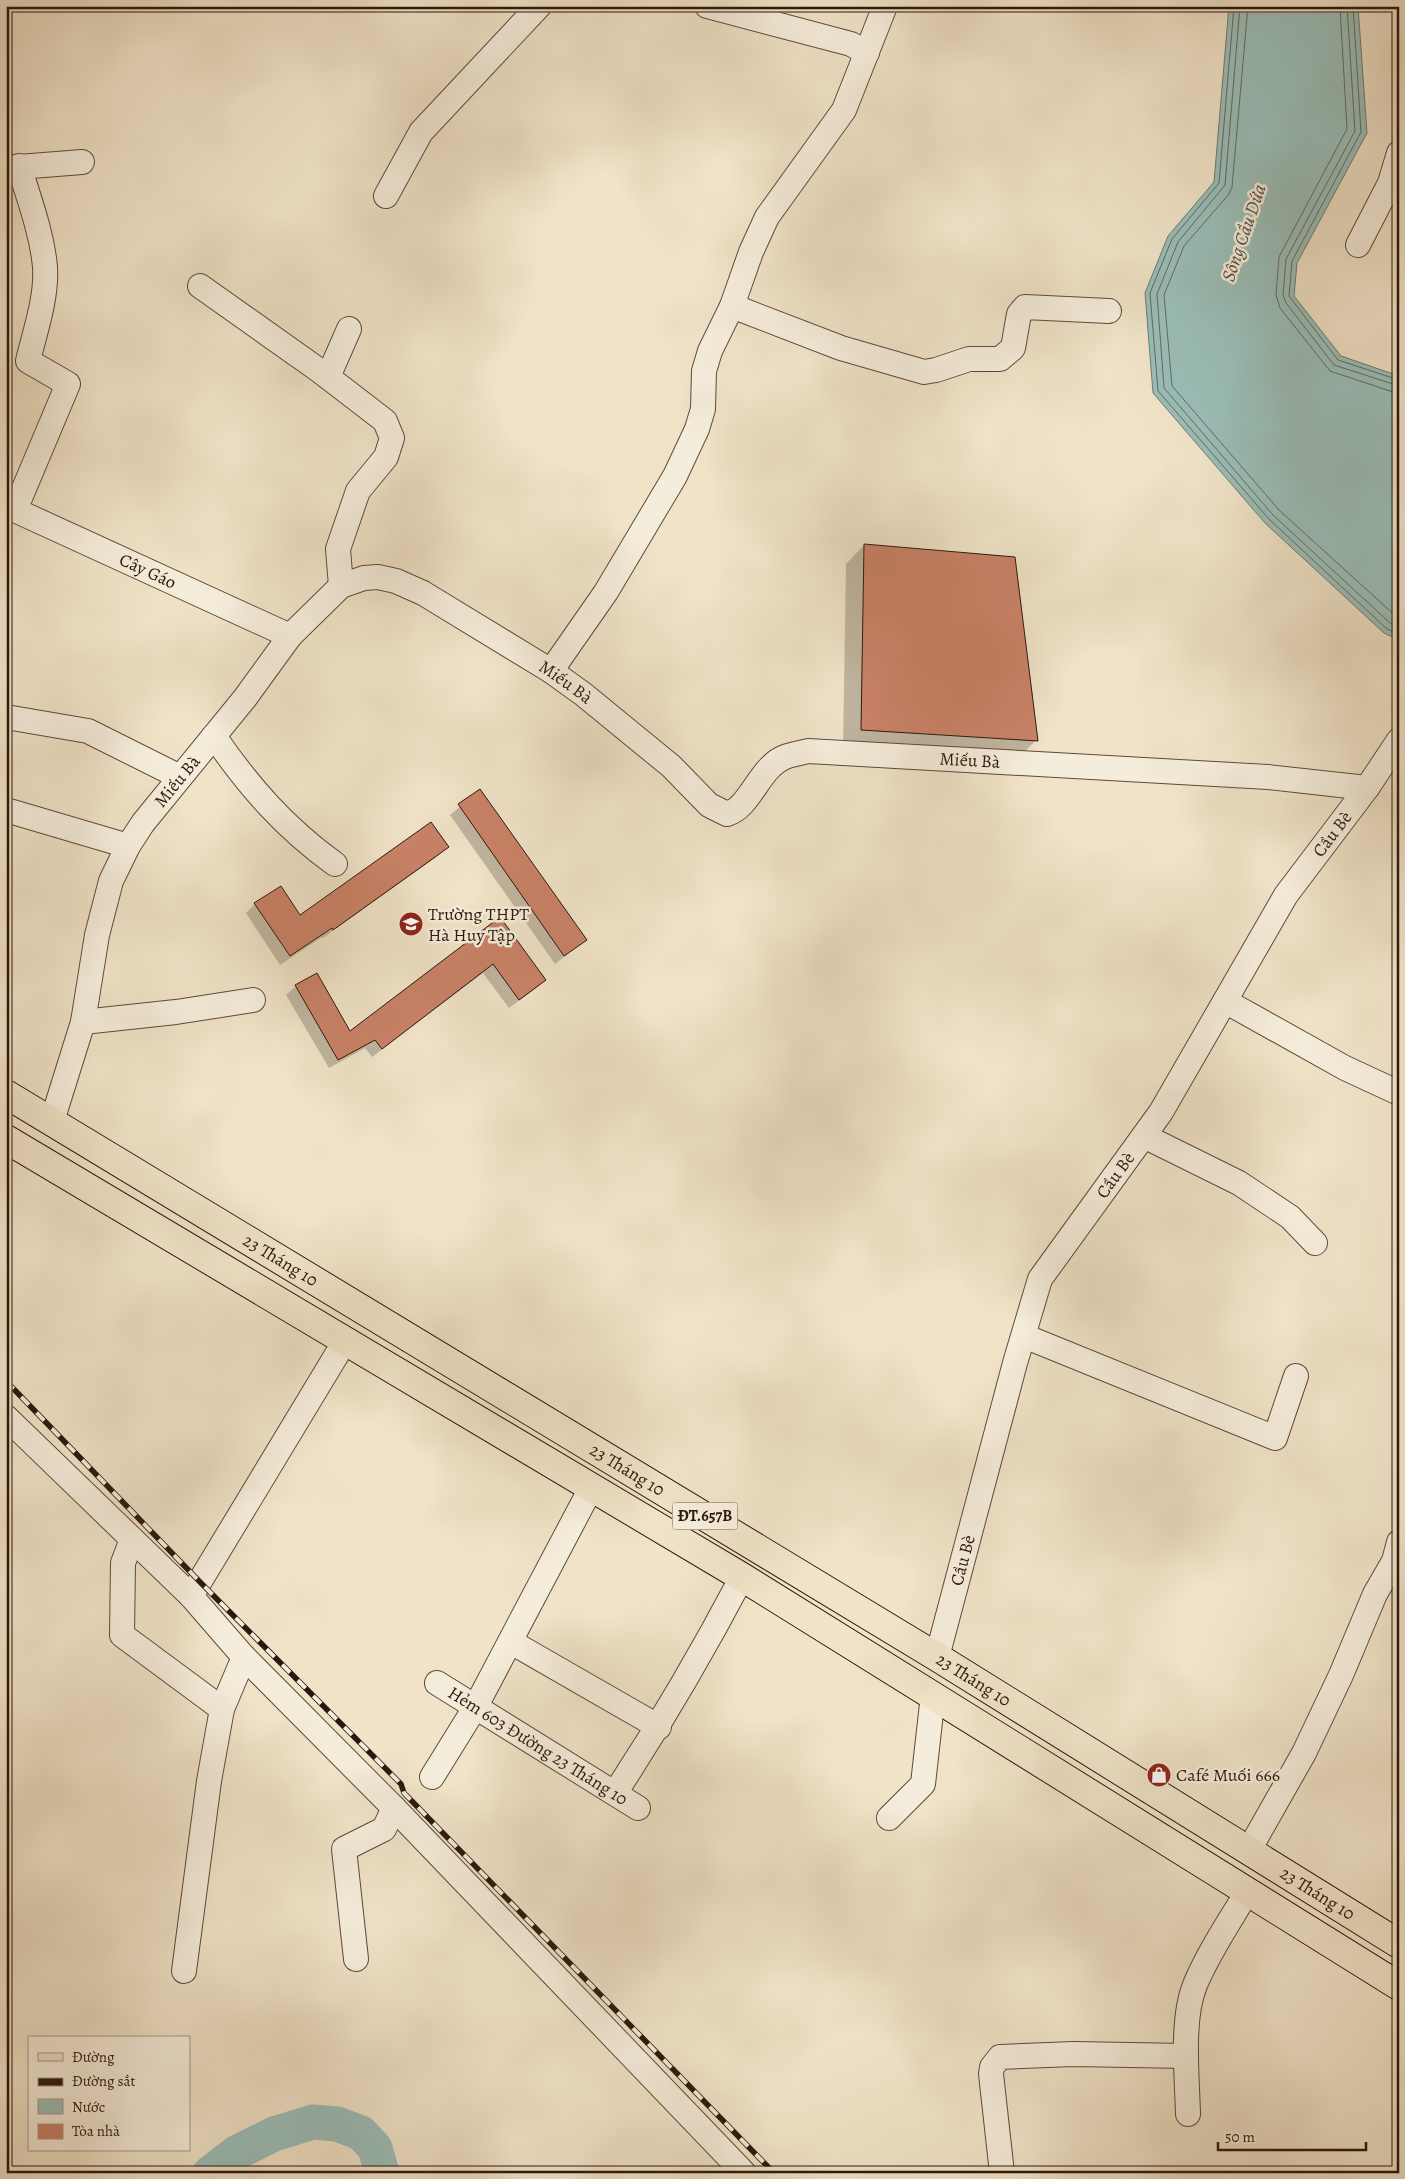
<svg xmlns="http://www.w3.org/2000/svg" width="1405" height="2179" viewBox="0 0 1405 2179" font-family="Alegreya,serif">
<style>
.water{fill:#9abeb8;stroke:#6e7b73}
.shadow{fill:#0003}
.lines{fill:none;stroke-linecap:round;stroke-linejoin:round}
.shore{stroke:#636a62;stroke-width:1}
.river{stroke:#9abeb8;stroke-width:35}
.building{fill:#ca8268;stroke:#2c170c}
.minor-casing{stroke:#5d4a3b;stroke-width:26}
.major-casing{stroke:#2c170c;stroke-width:30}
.minor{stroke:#f5eddb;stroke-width:24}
.major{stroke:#f0e3c8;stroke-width:28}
.rail-casing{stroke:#2c170c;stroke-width:5.5}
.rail{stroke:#f5eddb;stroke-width:4;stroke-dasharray:11;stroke-linecap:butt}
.labels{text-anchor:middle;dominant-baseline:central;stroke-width:5;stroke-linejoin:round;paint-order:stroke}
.shield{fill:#f5eddb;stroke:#68574a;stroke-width:1}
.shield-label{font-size:16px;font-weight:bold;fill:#2c170c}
.street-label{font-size:18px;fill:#2c170c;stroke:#f5eddb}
.poi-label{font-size:18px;fill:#2c170c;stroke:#f5eddb;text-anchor:start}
.water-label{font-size:19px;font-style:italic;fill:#525148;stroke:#f5eddb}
</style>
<rect width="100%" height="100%" fill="#f0e3c8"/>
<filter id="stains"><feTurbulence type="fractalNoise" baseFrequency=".004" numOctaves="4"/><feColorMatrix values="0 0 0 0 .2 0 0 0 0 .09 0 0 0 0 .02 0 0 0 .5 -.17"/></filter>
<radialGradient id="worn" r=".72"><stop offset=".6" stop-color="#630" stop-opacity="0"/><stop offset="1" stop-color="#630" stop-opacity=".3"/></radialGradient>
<path class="water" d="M 1229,6 L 1358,6 L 1367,133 L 1297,263 L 1294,296 L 1341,356 L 1399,376 L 1399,640 L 1384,633 L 1265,523 L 1153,393 L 1145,293 L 1168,236 L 1214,182 Z"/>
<path class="shadow" d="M 864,545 L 1036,740 L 1018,759 L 843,748 L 846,564 Z
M 480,790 L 585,940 L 555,964 L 450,815 Z
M 447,847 L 438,856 L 323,938 L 322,937 L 280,965 L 246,913 L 255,904 L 300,917 Z
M 500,919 L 545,980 L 535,989 L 509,1008 L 483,973 L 372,1057 L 365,1048 L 329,1068 L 286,995 L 296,986 L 350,1033 Z"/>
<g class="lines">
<path class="shore" d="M 1234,6 L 1219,183 L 1172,239 L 1150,293 L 1158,391 L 1269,519 L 1387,629 L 1399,634
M 1240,6 L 1225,185 L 1178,242 L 1157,294 L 1164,388 L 1273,515 L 1390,623 L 1399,627
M 1248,6 L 1232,187 L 1229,194 L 1184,246 L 1164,295 L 1172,386 L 1279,510 L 1399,619
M 1340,6 L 1347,129 L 1279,257 L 1276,295 L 1280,308 L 1330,371 L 1399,394
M 1347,6 L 1355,131 L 1286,259 L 1283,295 L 1286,303 L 1334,365 L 1399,386
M 1353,6 L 1361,132 L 1292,261 L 1289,296 L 1338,360 L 1399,380"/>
<path class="river" d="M 210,2173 L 236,2153 L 274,2134 L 313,2122 L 337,2124 L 361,2133 L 375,2148 L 382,2173"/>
</g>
<path class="building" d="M 864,544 L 1015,557 L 1038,741 L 861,730 Z
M 480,789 L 587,940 L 564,956 L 458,804 Z
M 431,822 L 449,847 L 333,930 L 332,928 L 290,956 L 254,903 L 281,886 L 300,915 Z
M 500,917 L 546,980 L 519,1000 L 493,964 L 382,1049 L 375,1040 L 338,1060 L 295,985 L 317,973 L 350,1031 Z"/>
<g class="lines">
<defs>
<g id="minor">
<path d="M 707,6 L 851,44 L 867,53"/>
<path d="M 6,168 L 82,162"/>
<path d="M 386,196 L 421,132 L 539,6"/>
<path d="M 1358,245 L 1390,183 L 1399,153"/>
<path d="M 200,286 L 320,371 L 385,421 L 392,438 L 386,457 L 358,491 L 338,549 L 341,586"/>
<path d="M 732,306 L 841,348 L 924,372 L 936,370 L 969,359 L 1000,359 L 1013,348 L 1019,314 L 1025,307 L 1109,311"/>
<path d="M 328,377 L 349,329"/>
<path id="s1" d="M 6,506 L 290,636"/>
<path d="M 15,510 L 68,384 L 28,361 C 35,331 47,298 45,267 C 42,233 29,199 19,166"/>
<path d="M 551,671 L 606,592 L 675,476 L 697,429 L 703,409 L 704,371 L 710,351 L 732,306 L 751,252 L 767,217 L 844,110 L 885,6"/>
<path d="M 6,717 L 88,731 L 180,777"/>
<path d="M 214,736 C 249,787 285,828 335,864"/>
<path d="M 6,810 L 128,846"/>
<path d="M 1225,1001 L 1345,1068 L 1399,1093"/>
<path d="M 83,1022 L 176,1012 L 253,1000"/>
<path id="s2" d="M 52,1121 L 83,1022 L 97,935 L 111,881 L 128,846 L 143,823 L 245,698 L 290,636 L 341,586 L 364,578 L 378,577 L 396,581 L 423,593 L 551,671 L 583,694 L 671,766 L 709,805 L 727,814 C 751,807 759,767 785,757 C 792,754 801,753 808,751 L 1268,777 L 1367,788"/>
<path d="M 1144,1136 L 1239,1183 L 1290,1217 L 1315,1243"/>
<path d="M 1024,1336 L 1275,1438 L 1296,1376"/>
<path d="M 6,1417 L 191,1596 L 244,1657 L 394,1808 L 744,2173"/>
<path d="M 132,1539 L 123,1563 L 122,1635 L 222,1709"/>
<path d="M 191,1596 L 345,1341"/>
<path d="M 511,1642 L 659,1727"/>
<path id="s3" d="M 937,1657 L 1015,1363 L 1040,1279 L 1161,1112 L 1286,895 L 1367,788 L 1399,740"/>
<path id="s4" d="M 437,1683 L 638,1808"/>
<path d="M 432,1777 L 476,1706 L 591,1488"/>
<path d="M 615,1793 C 661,1723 703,1651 742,1577"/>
<path d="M 889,1818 L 923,1784 L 933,1695"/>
<path d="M 1249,1850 L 1304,1753 L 1341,1675 L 1375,1594 L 1394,1561 L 1399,1542"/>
<path d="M 356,1959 L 344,1849 L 384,1829 L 394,1808"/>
<path d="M 184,1971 L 209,1781 L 222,1709 L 244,1657"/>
<path d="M 1188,2114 C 1187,2076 1181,2019 1195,1985 C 1208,1953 1230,1921 1247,1892"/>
<path d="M 1002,2173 L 991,2074 L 992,2067 L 1000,2057 L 1074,2054 L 1186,2056"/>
</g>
<g id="major">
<path id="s5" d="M 6,1094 L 937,1657 L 1399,1944"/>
<path d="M 6,1139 L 742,1577 L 1399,1986"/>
</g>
</defs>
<use href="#minor" class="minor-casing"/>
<use href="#major" class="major-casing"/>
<use href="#minor" class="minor"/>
<use href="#major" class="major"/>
<defs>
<path id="rail" d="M 6,1381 L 200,1582 L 401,1784 L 404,1793 L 774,2173"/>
</defs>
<use href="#rail" class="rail-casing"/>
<use href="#rail" class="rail"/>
</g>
<defs>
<symbol id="school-disc" viewBox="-11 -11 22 22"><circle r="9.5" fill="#8f2418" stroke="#f5eddb"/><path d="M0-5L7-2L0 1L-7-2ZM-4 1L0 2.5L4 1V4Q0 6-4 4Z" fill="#fff"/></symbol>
<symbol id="shop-disc" viewBox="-11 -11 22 22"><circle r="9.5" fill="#8f2418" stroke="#f5eddb"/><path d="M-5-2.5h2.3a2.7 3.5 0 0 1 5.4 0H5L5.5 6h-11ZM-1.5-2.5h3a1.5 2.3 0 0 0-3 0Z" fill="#fff"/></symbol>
</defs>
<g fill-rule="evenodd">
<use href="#school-disc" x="397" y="910" width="28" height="28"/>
<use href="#shop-disc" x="1145" y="1761" width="28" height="28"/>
</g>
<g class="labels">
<rect class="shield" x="672.5" y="1502.5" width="65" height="27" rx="4"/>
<g class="shield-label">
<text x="705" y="1516">ĐT.657B</text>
</g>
<g class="street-label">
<text stroke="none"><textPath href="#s1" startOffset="156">Cây Gáo</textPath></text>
<text stroke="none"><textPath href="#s2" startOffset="878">Miếu Bà</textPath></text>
<text stroke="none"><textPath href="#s2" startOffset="1356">Miếu Bà</textPath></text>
<text stroke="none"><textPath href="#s2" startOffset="368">Miếu Bà</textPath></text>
<text stroke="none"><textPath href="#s3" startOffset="925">Cầu Bè</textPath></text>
<text stroke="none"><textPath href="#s3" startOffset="520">Cầu Bè</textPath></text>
<text stroke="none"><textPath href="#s5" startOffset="321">23 Tháng 10</textPath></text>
<text stroke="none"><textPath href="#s5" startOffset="726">23 Tháng 10</textPath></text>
<text stroke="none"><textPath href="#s3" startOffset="100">Cầu Bè</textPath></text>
<text stroke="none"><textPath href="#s5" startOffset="1131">23 Tháng 10</textPath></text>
<text stroke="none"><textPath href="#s4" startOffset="119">Hẻm 603 Đường 23 Tháng 10</textPath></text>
<text stroke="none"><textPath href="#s5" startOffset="1536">23 Tháng 10</textPath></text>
</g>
<g class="poi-label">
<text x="428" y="914">Trường THPT<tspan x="428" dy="21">Hà Huy Tập</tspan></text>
<text x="1176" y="1775">Café Muối 666</text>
</g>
<g class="water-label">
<text transform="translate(1244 233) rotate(-71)">Sông Cầu Dứa</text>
</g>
</g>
<rect width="1405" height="2179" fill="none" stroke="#f0e3c8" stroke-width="25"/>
<rect x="8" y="8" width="1390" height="2164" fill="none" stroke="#2c170c" stroke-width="2.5"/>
<rect x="12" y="12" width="1380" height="2154" fill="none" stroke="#2c170c"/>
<rect x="28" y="2036" width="162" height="115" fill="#f5eddb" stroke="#a59788"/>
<rect x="38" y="2053" width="25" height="8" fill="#f0e3c8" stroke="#a59788"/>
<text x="72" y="2062" font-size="15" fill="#2c170c">Đường</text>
<rect x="38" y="2078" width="25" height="8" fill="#2c170c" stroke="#a59788"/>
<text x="72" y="2086" font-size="15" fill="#2c170c">Đường sắt</text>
<rect x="38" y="2099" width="25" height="15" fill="#9abeb8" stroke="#a59788"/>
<text x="72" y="2112" font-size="15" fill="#2c170c">Nước</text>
<rect x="38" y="2124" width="25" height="15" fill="#ca8268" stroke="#a59788"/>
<text x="72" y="2136" font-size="15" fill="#2c170c">Tòa nhà</text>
<path d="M1218 2142v8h148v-8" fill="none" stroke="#2c170c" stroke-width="2.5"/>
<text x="1225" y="2142" font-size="15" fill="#2c170c" stroke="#f5eddb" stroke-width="4" paint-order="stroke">50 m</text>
<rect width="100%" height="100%" filter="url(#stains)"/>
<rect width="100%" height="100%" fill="url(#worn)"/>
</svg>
